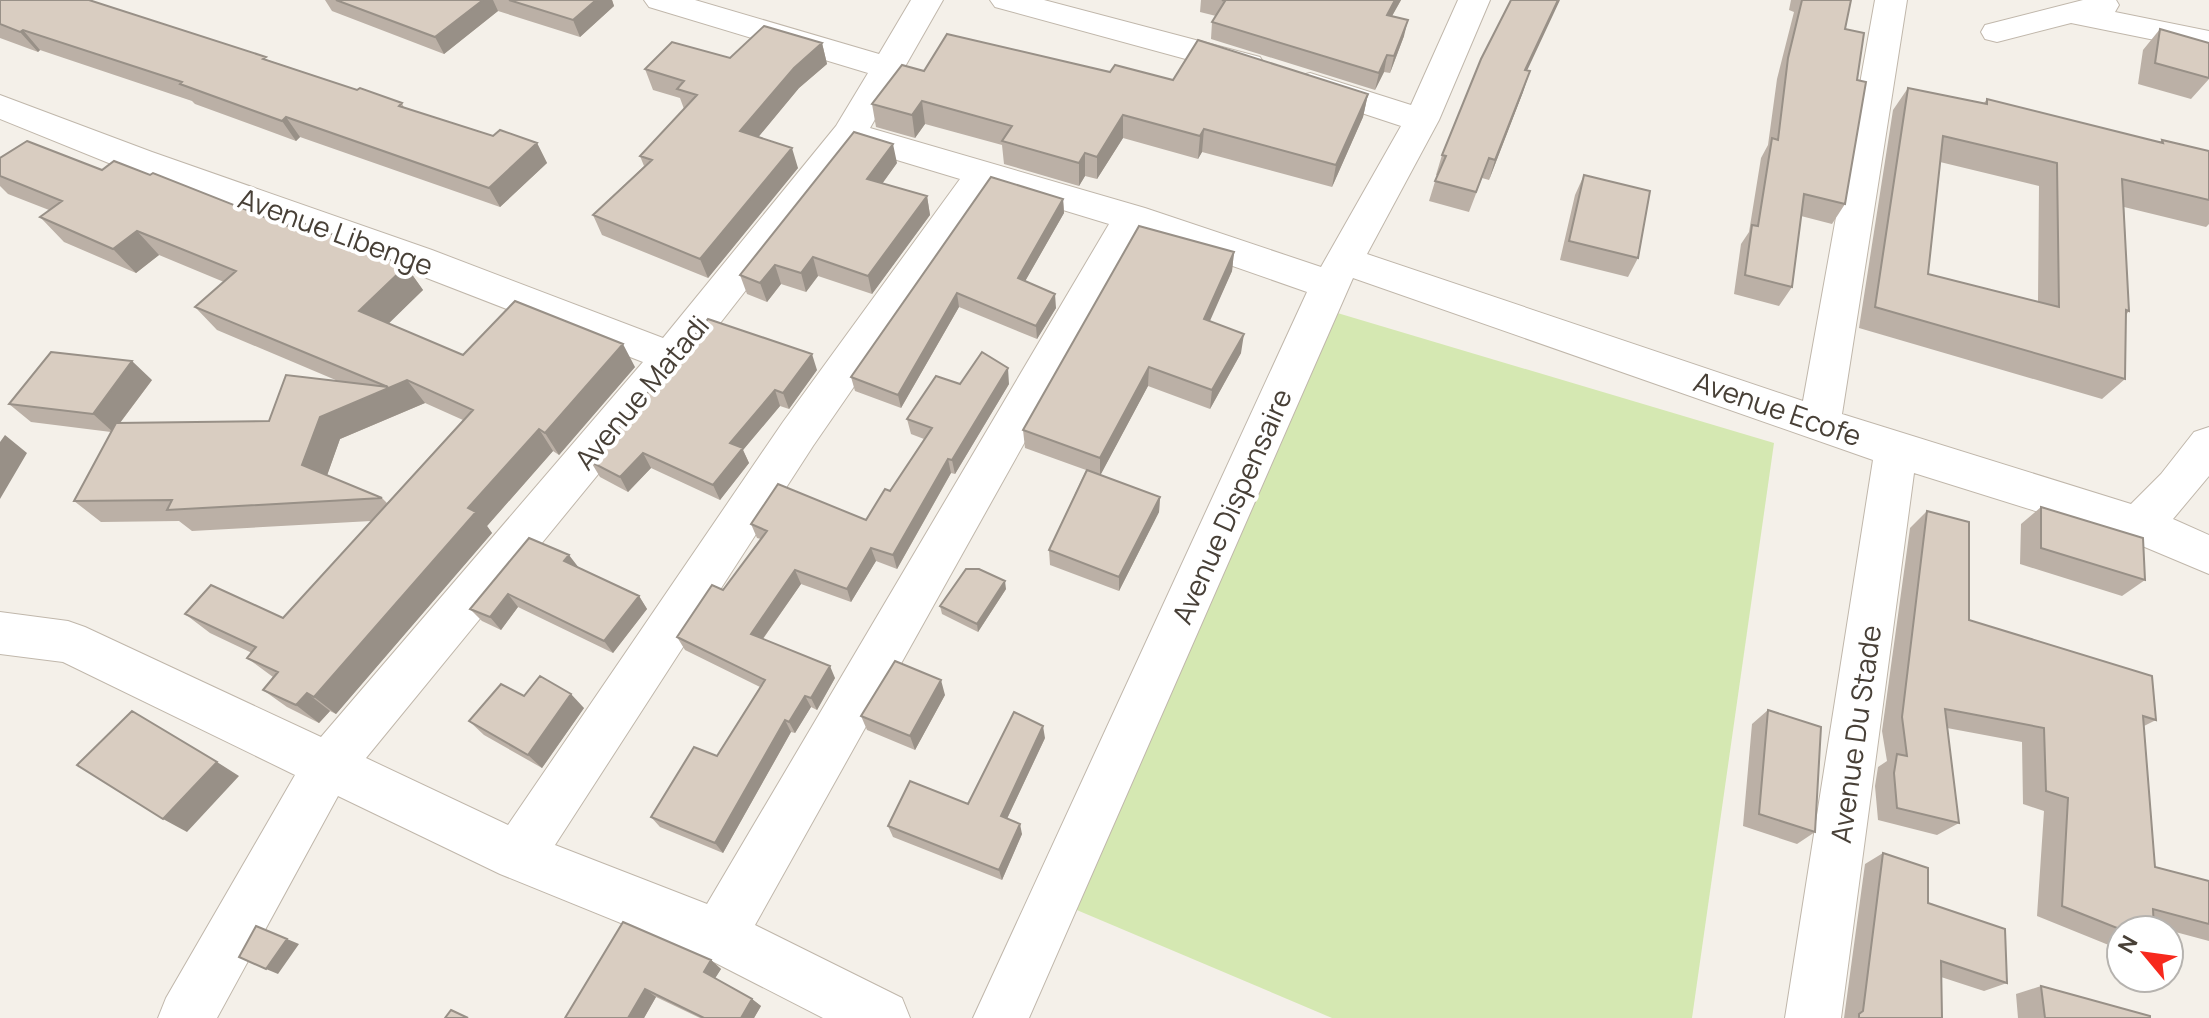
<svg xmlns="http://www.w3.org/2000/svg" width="2209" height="1018" viewBox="0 0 2209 1018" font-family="Manrope,sans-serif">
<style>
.green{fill:#d5e8b2}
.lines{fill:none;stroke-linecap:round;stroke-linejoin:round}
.minor-casing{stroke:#c0b7ab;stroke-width:2}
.minor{fill:#fff;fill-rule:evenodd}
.wall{fill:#bbb0a6;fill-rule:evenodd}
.shaded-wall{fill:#989087}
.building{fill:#d9cdc1;stroke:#989087;stroke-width:2;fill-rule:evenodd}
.labels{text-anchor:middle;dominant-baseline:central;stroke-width:8;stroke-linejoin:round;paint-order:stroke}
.street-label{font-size:28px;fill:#484037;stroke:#fff}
</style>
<rect width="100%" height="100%" fill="#f4f0e9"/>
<path class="green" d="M 1324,309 L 1774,443 L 1692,1018 L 1332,1018 L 1072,908 Z"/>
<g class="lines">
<defs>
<path id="minor" d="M 644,0 L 695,0 L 879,54 L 911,0 L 943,0 L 870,128 L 1145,208 L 1321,267 L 1401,126 L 1298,92 L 1293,84 L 1298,76 L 1310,73 L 1411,105 L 1458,0 L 1490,0 L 1439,120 L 1367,254 L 1803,401 L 1875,0 L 1907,0 L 1842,414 L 2131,504 L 2161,474 L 2194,432 L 2209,427 L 2209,476 L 2173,519 L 2209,535 L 2209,574 L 2128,540 L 1914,473 L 1841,1018 L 1785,1018 L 1873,460 L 1353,278 L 1029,1018 L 973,1018 L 1307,292 L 1141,234 L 755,925 L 902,998 L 910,1018 L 823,1018 L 702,956 L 500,874 L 338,796 L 217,1018 L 158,1018 L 166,998 L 295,775 L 63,662 L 0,654 L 0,612 L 68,621 L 85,627 L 321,737 L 643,362 L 406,270 L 126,170 L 0,119 L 0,95 L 152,152 L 432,250 L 663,338 L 836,126 L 868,73 L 649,7 ZM 857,148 L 960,179 L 783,422 L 508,825 L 366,758 L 685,368 ZM 991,188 L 1109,224 L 707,904 L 555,845 L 813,446 Z
M 990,0 L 1044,0 L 1260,57 L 1265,65 L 1260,73 L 1248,76 L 995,7 Z
M 2083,0 L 2116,0 L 2119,5 L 2115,12 L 2209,31 L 2209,51 L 2071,23 L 1997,42 L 1985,39 L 1981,32 L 1985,25 Z"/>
</defs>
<use href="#minor" class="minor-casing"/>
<use href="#minor" class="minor"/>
</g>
<path class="wall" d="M 0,0 L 268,60 L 357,90 L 402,103 L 404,108 L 493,136 L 537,143 L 547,163 L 500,207 L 300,137 L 296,141 L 195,104 L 192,101 L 40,50 L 38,52 L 0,38 Z
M 325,0 L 612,0 L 614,6 L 580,37 L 498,11 L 444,54 L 332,11 Z
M 1201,0 L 1401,0 L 1392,16 L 1404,36 L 1390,73 L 1384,72 L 1375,90 L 1211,39 L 1212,22 L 1216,16 L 1200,12 Z
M 1791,0 L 1851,0 L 1845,29 L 1857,80 L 1845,204 L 1832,224 L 1801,216 L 1792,287 L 1779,306 L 1734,294 L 1741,244 L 1749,232 L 1761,158 L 1768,145 L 1777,79 L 1794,12 L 1789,10 Z
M 2160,29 L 2209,43 L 2209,79 L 2191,99 L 2138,84 L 2143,50 Z
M 822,43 L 827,64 L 799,88 L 758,137 L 798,168 L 708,278 L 602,235 L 593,215 L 644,166 L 640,156 L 684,109 L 680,98 L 653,90 L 645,69 L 730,58 Z
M 1527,70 L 1523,92 L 1489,180 L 1482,178 L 1469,212 L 1429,201 L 1437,175 L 1436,175 L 1442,155 Z
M 924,71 L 1110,72 L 1173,80 L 1368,94 L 1363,117 L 1332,187 L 1202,152 L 1198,159 L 1123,138 L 1097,179 L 1085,176 L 1079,186 L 1004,164 L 1002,145 L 925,124 L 915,138 L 876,127 L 872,104 Z
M 1908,88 L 1984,103 L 1987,99 L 2160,142 L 2162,140 L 2209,151 L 2209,224 L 2206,227 L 2124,207 L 2129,311 L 2126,315 L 2125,379 L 2102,399 L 1859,328 L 1893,110 ZM 1940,162 L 2039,186 L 2038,302 L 1928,274 Z
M 0,158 L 102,170 L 287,226 L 337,236 L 342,242 L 406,266 L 423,290 L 388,323 L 463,355 L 635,367 L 559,455 L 553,451 L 487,526 L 492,533 L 336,714 L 330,711 L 319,723 L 287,707 L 263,690 L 273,677 L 247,658 L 252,653 L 210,633 L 185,614 L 283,618 L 371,521 L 192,531 L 179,521 L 101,522 L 74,501 L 111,432 L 31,422 L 9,404 L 152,380 L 120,423 L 269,421 L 338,381 L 217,330 L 195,307 L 224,282 L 159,255 L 136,273 L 64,242 L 40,217 L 49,210 L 8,194 L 0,186 ZM 425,403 L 463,420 L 387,503 L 382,498 L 327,475 L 340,439 Z
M 897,163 L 882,184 L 927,196 L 930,215 L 872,294 L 818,276 L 806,292 L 781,284 L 767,302 L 747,294 L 740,275 Z
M 1584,175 L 1638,258 L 1628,277 L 1560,260 L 1575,195 Z
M 1063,199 L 1064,213 L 1025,281 L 1056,308 L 1037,339 L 959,307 L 901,408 L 855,391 L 851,377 Z
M 1234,252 L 1232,271 L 1209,321 L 1241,353 L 1210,409 L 1148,386 L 1100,475 L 1160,497 L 1159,512 L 1119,591 L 1050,565 L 1049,550 L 1086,470 L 1025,448 L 1023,430 Z
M 817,370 L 789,409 L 780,406 L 743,450 L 749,463 L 720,500 L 651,468 L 628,492 L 600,477 L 591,462 Z
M 960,384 L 1009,384 L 955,474 L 951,473 L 897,569 L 876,561 L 851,602 L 801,584 L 763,639 L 835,678 L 817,710 L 811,707 L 795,733 L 791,732 L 723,853 L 660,827 L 651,817 L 717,756 L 760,687 L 685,650 L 677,637 L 723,590 L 761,539 L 757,538 L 751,524 L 866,520 L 890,491 L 924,439 L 911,434 L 907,419 Z
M 2041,507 L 2145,580 L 2122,596 L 2020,564 L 2021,524 Z
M 1927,511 L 1969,620 L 2156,720 L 2144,726 L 2155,867 L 2209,881 L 2209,941 L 2153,926 L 2121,930 L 2121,950 L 2037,916 L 2044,811 L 2023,804 L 2022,742 L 1947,728 L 1959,823 L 1937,835 L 1878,820 L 1875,786 L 1878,767 L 1887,761 L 1882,731 L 1910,528 Z
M 579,568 L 639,596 L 647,609 L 613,653 L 518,607 L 501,630 L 482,621 L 470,609 Z
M 1006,589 L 978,632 L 942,614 L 940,606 Z
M 945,695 L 915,750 L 867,730 L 861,716 Z
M 524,696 L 584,708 L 542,768 L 484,735 L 469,721 Z
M 1768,710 L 1815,832 L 1797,844 L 1743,826 L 1752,724 Z
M 1045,738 L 1007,819 L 1022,834 L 1002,880 L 893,837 L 888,826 L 968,804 Z
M 1883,853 L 1928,903 L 2007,983 L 1984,991 L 1941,977 L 1942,1018 L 1844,1018 L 1865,864 Z
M 711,960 L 721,969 L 715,978 L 752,999 L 761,1006 L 754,1018 L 700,1018 L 656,997 L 644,1018 L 565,1018 Z
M 2041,986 L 2150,1018 L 2018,1018 L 2016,994 Z"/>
<path class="shaded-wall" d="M 483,0 L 493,0 L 498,11 L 444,54 L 435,37 Z
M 596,0 L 612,0 L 614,6 L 580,37 L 573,20 Z
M 1395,0 L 1401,0 L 1383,32 L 1387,15 Z
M 1558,0 L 1560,0 L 1518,90 L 1525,70 Z
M 1408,20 L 1404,36 L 1390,73 L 1394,56 Z
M 23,30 L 40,50 L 38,52 L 20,32 Z
M 822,43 L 827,64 L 799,88 L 746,152 L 740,131 L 794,68 Z
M 1387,55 L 1384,72 L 1375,90 L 1379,73 Z
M 1530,71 L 1523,92 L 1489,180 L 1495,160 Z
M 1368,94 L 1363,117 L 1332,187 L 1336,165 Z
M 922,101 L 925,124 L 915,138 L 912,115 Z
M 1123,115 L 1123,138 L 1097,179 L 1097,157 Z
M 286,117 L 300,137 L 296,141 L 282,121 Z
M 1204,129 L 1202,152 L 1198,159 L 1200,136 Z
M 537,143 L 547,163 L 500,207 L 489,188 Z
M 893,144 L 897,163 L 871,199 L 867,179 Z
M 792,148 L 798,168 L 708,278 L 700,259 Z
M 1085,153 L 1085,176 L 1079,186 L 1079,163 Z
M 927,196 L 930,215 L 872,294 L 868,276 Z
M 1063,199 L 1064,213 L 1019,292 L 1018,278 Z
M 137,231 L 159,255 L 136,273 L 113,249 Z
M 1234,252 L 1232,271 L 1202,339 L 1204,319 Z
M 813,257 L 818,276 L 806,292 L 801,273 Z
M 775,265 L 781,284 L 767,302 L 760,283 Z
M 406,266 L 423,290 L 377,335 L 359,311 Z
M 957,293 L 959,307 L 901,408 L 898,395 Z
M 1055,294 L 1056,308 L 1037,339 L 1036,326 Z
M 1244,334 L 1241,353 L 1210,409 L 1212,390 Z
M 623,344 L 635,367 L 559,455 L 545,433 Z
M 812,354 L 817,370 L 789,409 L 783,393 Z
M 132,361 L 152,380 L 113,432 L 93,414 Z
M 1149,367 L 1148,386 L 1100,476 L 1100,458 Z
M 1008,368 L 1009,384 L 955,474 L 952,460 Z
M 407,380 L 425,403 L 340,439 L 323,487 L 302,465 L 320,417 Z
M 775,390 L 780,406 L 743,450 L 749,463 L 720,500 L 713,485 L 730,443 Z
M 539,429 L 553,451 L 487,526 L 492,533 L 336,714 L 314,697 L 468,508 Z
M 5,435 L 27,453 L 0,499 L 0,442 Z
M 643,453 L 651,468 L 628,492 L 620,477 Z
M 948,459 L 951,473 L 897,569 L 893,555 Z
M 1160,497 L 1159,512 L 1119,591 L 1119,577 Z
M 871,548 L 876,561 L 851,602 L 847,589 Z
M 569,555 L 579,568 L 564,561 Z
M 795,570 L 801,584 L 757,647 L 751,634 Z
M 1005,581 L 1006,589 L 978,632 L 977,624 Z
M 508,594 L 518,607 L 501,630 L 490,617 Z
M 639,596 L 647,609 L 613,653 L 604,641 Z
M 830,666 L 835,678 L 817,710 L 811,698 Z
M 941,680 L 945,695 L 915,750 L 910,736 Z
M 307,693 L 330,711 L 319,723 L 296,705 Z
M 571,694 L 584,708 L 542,768 L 528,755 Z
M 805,696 L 811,707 L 795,733 L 789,722 Z
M 785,720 L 791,732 L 723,853 L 715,843 Z
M 1043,726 L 1045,738 L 1003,827 L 1001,816 Z
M 217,762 L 239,776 L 187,832 L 163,819 Z
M 1020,824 L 1022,834 L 1002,880 L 999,870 Z
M 287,939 L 299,944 L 278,974 L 266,969 Z
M 711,960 L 721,969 L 714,980 L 704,972 Z
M 645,989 L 656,997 L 644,1018 L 628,1018 Z
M 752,999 L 761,1006 L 754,1018 L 741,1018 Z"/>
<path class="building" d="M 0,0 L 89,0 L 266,57 L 263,59 L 357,90 L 360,88 L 402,103 L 399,106 L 493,136 L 500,130 L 537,143 L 489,188 L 286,117 L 282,121 L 180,84 L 182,82 L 23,30 L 20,32 L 0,24 Z
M 336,0 L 483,0 L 435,37 Z
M 509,0 L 596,0 L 573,20 Z
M 1222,0 L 1395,0 L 1387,15 L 1408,20 L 1394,56 L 1387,55 L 1379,73 L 1212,22 L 1225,1 Z
M 1511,0 L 1558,0 L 1525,70 L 1530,71 L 1495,160 L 1489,158 L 1476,192 L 1435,181 L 1446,156 L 1442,155 L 1481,59 Z
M 1802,0 L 1851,0 L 1845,29 L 1864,33 L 1857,80 L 1866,82 L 1845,204 L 1804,194 L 1792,287 L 1745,275 L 1752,225 L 1758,226 L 1772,138 L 1778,140 L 1788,58 Z
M 764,26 L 822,43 L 794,68 L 740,131 L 792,148 L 700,259 L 593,215 L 652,160 L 640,156 L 697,95 L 677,89 L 684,81 L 645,69 L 672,42 L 730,58 Z
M 2160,29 L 2209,43 L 2209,78 L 2155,63 Z
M 947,34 L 1110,72 L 1115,65 L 1173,80 L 1198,40 L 1368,94 L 1336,165 L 1204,129 L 1200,136 L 1123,115 L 1097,157 L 1085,153 L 1079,163 L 1002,141 L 1012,126 L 922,101 L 912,115 L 872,104 L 902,65 L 924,71 Z
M 1908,88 L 1987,104 L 1987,99 L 2163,143 L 2162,140 L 2209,151 L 2209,200 L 2122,179 L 2129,311 L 2126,310 L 2125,379 L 1875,307 ZM 1943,136 L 2057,163 L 2059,307 L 1928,274 Z
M 854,132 L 893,144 L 867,179 L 927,196 L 868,276 L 813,257 L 801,273 L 775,265 L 760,283 L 740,275 Z
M 27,141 L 102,170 L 114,161 L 150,175 L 153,173 L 287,226 L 295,220 L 337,236 L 334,239 L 406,266 L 359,311 L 463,355 L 515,301 L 623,344 L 545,433 L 539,429 L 468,508 L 476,512 L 314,697 L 307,693 L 296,705 L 263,690 L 278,672 L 247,658 L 256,647 L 185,614 L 211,585 L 283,618 L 473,410 L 407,380 L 320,417 L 302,465 L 382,498 L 167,510 L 172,500 L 74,501 L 116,423 L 269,421 L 286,375 L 388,387 L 195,307 L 236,271 L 137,231 L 113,249 L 40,217 L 62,201 L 0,176 L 0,158 Z
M 1584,175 L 1650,191 L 1638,258 L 1569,241 Z
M 991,177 L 1063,199 L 1018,278 L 1055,294 L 1036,326 L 957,293 L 898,395 L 851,377 Z
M 1139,226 L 1234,252 L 1204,319 L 1244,334 L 1212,390 L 1149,367 L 1100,458 L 1023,430 Z
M 708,319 L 812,354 L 783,393 L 775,390 L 730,443 L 743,448 L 713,485 L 643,453 L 620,477 L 591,462 Z
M 51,352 L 132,361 L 93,414 L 9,404 Z
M 982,352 L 1008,368 L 952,460 L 948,459 L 893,555 L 871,548 L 847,589 L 795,570 L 751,634 L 830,666 L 811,698 L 805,696 L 789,722 L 785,720 L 715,843 L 651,817 L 694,747 L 717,756 L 765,680 L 677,637 L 712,585 L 723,590 L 767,531 L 751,524 L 778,484 L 866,520 L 885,489 L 890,491 L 932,428 L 907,419 L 936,376 L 960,384 Z
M 1087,470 L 1160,497 L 1119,577 L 1049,550 Z
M 2041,507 L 2143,538 L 2145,580 L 2041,548 Z
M 1927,511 L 1969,522 L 1969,620 L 2152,676 L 2156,720 L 2143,716 L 2155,867 L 2209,881 L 2209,924 L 2153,909 L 2154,930 L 2122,930 L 2062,906 L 2068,798 L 2046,791 L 2044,728 L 1945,709 L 1959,823 L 1897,808 L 1894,773 L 1897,754 L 1907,756 L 1902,717 Z
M 529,538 L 569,555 L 564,561 L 639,596 L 604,641 L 508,594 L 490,617 L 470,609 Z
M 966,569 L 979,569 L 1005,581 L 977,624 L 940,606 Z
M 895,661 L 941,680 L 910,736 L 861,716 Z
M 540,676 L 571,694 L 528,755 L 469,721 L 501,684 L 524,696 Z
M 1768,710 L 1821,727 L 1815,832 L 1759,814 Z
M 132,711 L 217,762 L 163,819 L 77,765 Z
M 1014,712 L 1043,726 L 1001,816 L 1020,824 L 999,870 L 888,826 L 910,781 L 968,804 Z
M 1883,853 L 1928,868 L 1928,903 L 2005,929 L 2007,983 L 1941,961 L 1942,1018 L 1859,1018 L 1859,1014 L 1863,1011 Z
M 623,922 L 711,960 L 704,972 L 752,999 L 741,1018 L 704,1018 L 645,989 L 628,1018 L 565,1018 Z
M 256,926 L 287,939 L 266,969 L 239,957 Z
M 2041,986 L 2150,1016 L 2150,1018 L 2045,1018 Z
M 451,1010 L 468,1018 L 445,1018 Z"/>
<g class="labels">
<g class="street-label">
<text transform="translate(336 231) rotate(20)">Avenue Libenge</text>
<text transform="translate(641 392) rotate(-50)">Avenue Matadi</text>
<text transform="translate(1778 408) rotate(19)">Avenue Ecofe</text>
<text transform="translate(1231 506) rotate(-66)">Avenue Dispensaire</text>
<text transform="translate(1855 734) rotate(-82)">Avenue Du Stade</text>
</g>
</g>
<g transform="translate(2145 954) rotate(299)"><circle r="38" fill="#ffffff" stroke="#b6b3af" stroke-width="2"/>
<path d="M0-6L14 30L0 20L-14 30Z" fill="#f7291d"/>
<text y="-12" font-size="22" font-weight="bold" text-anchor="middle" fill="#484037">N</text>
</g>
</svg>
